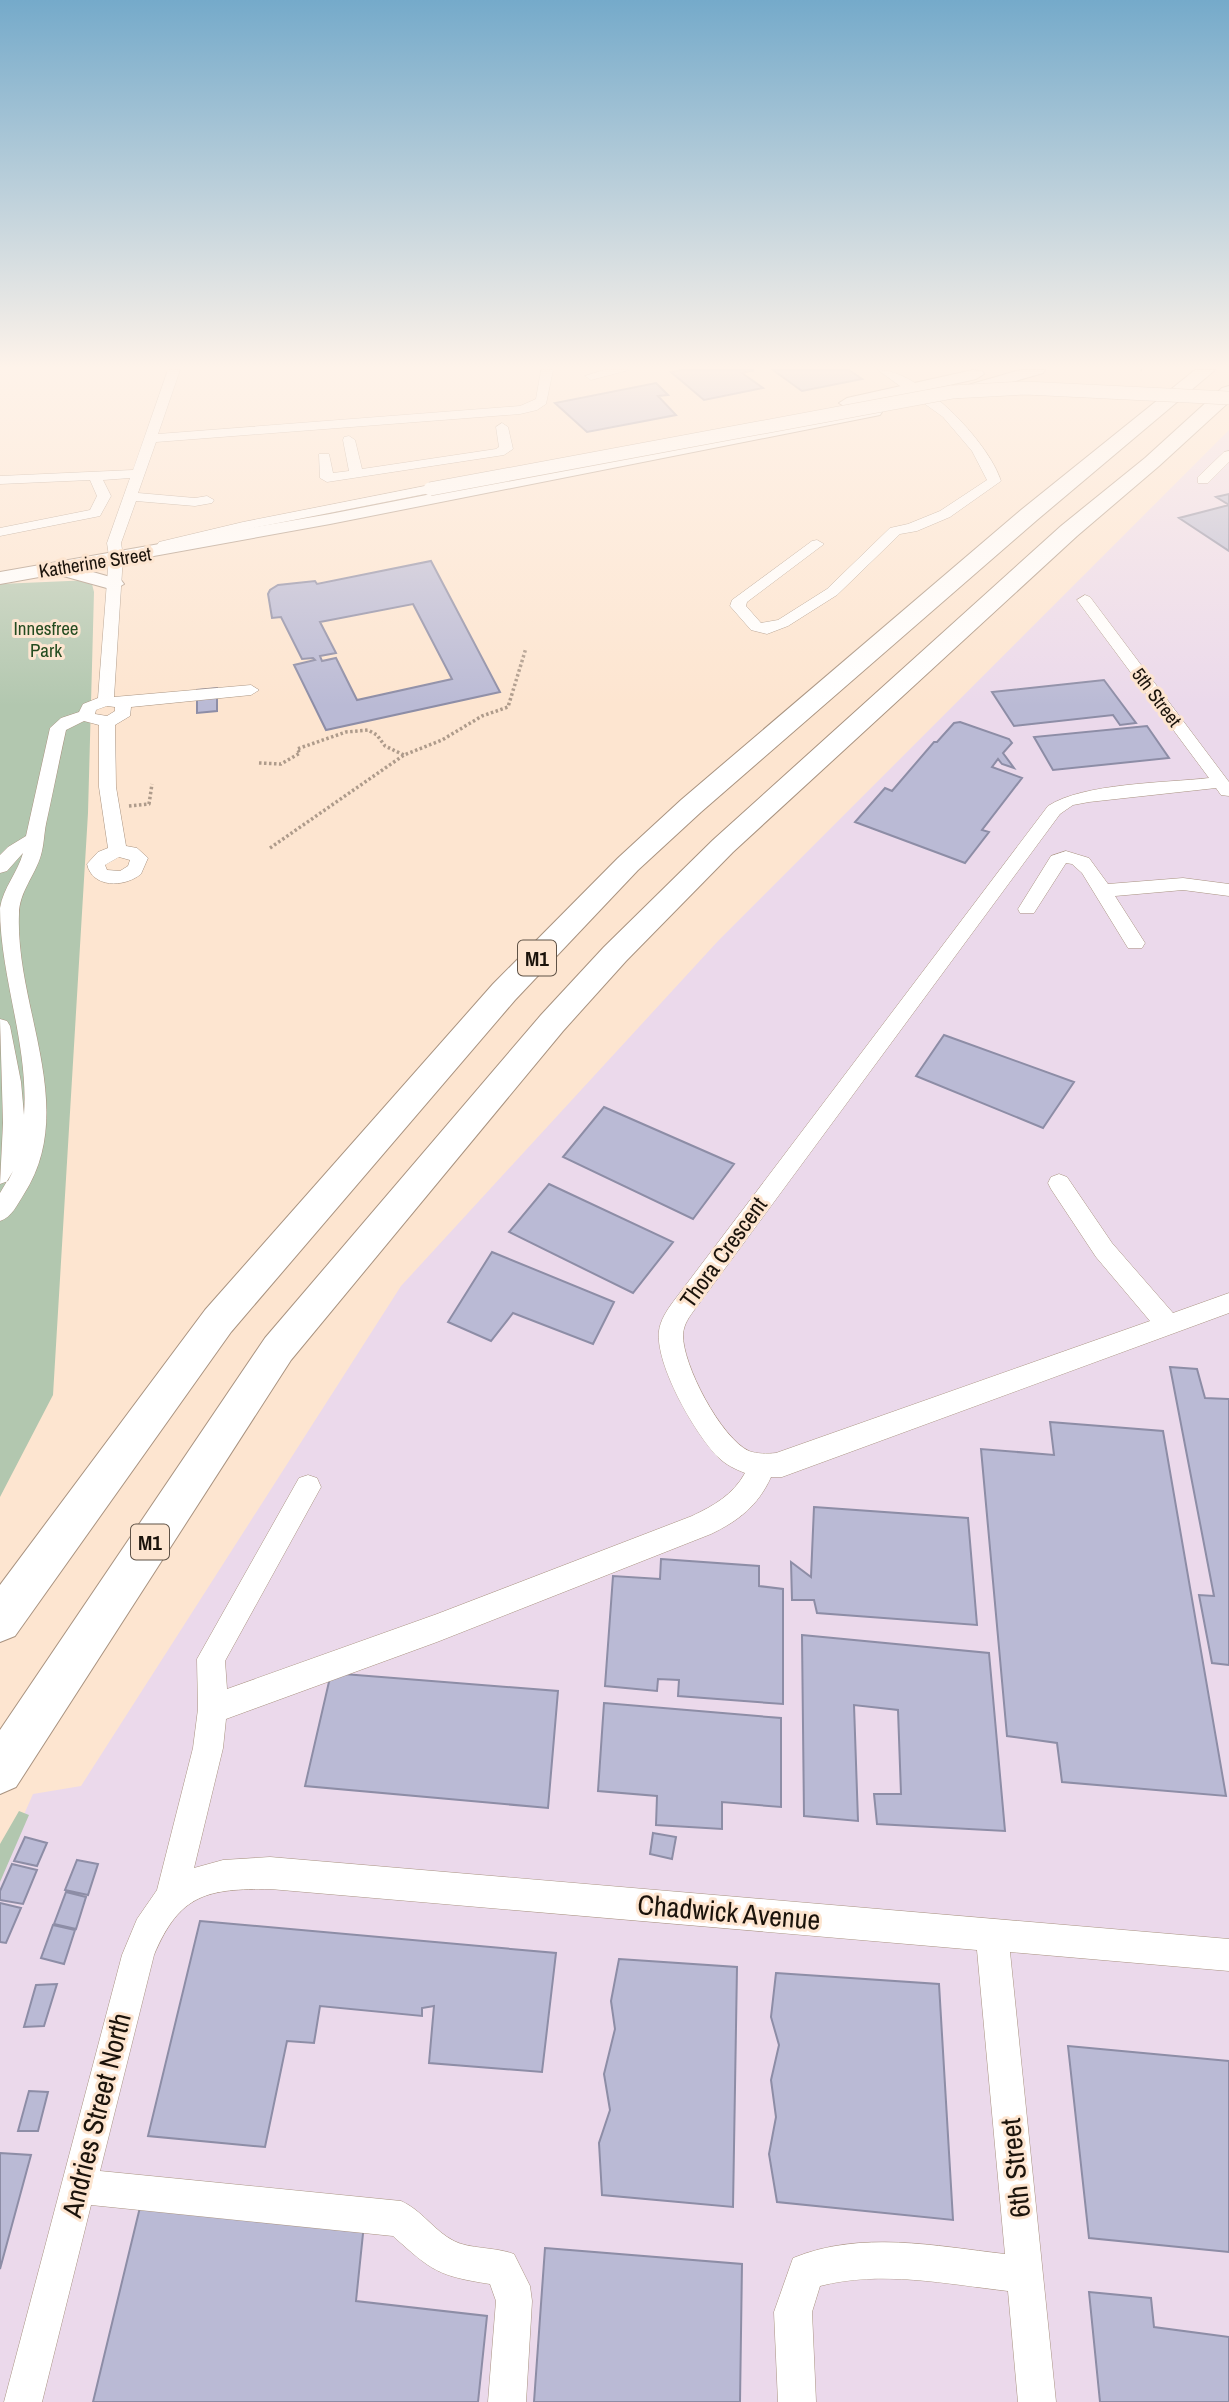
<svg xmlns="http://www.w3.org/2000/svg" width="1229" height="2402" viewBox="0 0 1229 2402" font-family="'Archivo Narrow',sans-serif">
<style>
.industrial{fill:#ebd9eb}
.green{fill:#b2c7af}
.building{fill:#babad5;stroke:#8d8da6;stroke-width:2;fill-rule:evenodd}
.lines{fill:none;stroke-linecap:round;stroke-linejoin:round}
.minor-casing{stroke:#a99380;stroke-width:1}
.major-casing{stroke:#a99380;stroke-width:2}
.highway-casing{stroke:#a99380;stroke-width:2}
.path-far1{stroke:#ae9b8b;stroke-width:2.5;stroke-dasharray:2 2;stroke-linecap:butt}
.path{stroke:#ae9b8b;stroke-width:3.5;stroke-dasharray:2.5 2.5;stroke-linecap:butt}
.minor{fill:#fff;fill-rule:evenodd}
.major{fill:#fff;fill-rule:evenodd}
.highway{fill:#fff;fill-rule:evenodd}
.minor-bridge-casing{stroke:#a99380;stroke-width:14;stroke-linecap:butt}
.minor-bridge{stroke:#fff;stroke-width:13}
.labels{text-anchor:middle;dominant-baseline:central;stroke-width:6;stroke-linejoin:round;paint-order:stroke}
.far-street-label{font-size:19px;fill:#1b130b;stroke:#fde5d0}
.far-park-label{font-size:19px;fill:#244c20;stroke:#fde5d0}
.shield{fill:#fde5d0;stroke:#5f5246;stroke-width:2}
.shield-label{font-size:21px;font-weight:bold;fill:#1b130b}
.street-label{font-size:23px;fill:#1b130b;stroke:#fde5d0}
.near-street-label{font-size:28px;fill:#1b130b;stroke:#fde5d0}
</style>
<rect width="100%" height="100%" fill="#fde5d0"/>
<path class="industrial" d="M 1229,430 L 1229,2402 L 0,2402 L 0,1869 L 33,1794 L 81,1786 L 401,1286 L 718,941 Z"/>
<path class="green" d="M 91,580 L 94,592 L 88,813 L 53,1395 L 0,1497 L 0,584 Z
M 19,1811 L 29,1815 L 0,1882 L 0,1844 Z"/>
<path class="building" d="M 681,370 L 754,370 L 742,373 L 763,388 L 704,400 L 671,372 Z
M 773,370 L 849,370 L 862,379 L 802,391 Z
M 656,383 L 668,395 L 658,396 L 676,415 L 587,432 L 555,403 Z
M 1229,494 L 1229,551 L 1179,518 L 1229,505 L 1216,497 Z
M 431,561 L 500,692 L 326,730 L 294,665 L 315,660 L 313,658 L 302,659 L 281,617 L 272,618 L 268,594 L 270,590 L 278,585 L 315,581 L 317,584 ZM 413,604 L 452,679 L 357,700 L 336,658 L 322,661 L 320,656 L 336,653 L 320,622 Z
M 1104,680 L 1136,723 L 1120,725 L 1113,715 L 1014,726 L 992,692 Z
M 217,688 L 217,711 L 197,713 L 197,690 Z
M 960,722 L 1009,739 L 1012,743 L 1003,753 L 1014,768 L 1002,764 L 998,759 L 992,767 L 1022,778 L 982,830 L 989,832 L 965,863 L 855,822 L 885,788 L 892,791 L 934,742 L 937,742 L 954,723 Z
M 1147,726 L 1169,758 L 1053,770 L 1034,737 Z
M 944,1035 L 1074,1082 L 1043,1128 L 916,1076 Z
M 604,1107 L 734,1164 L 693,1219 L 563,1157 Z
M 549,1184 L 673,1242 L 633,1293 L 509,1232 Z
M 492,1252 L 614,1302 L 593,1344 L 513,1313 L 491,1341 L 448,1322 Z
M 1170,1367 L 1197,1369 L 1205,1398 L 1229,1399 L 1229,1665 L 1212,1663 L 1199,1595 L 1214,1596 Z
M 1050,1422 L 1163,1431 L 1226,1796 L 1062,1782 L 1057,1743 L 1007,1736 L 981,1449 L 1054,1455 Z
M 814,1507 L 968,1518 L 977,1625 L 817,1613 L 814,1600 L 792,1600 L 791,1562 L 811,1577 Z
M 661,1559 L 759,1566 L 759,1586 L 783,1589 L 783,1704 L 678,1696 L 679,1680 L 658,1679 L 657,1691 L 605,1686 L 613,1576 L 660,1579 Z
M 802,1635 L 989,1653 L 1005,1831 L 877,1824 L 874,1794 L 901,1794 L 898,1710 L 854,1705 L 858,1821 L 804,1816 Z
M 331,1673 L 558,1691 L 548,1808 L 305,1786 Z
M 604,1703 L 781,1718 L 781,1807 L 722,1802 L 722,1829 L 656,1825 L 657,1796 L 598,1791 Z
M 653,1833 L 676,1837 L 672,1859 L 650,1854 Z
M 25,1837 L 47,1843 L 37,1866 L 14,1861 Z
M 77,1860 L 98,1864 L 88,1895 L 65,1890 Z
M 12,1864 L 37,1870 L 23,1904 L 0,1900 L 0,1891 Z
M 66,1892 L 86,1897 L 76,1929 L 54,1924 Z
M 0,1903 L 21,1908 L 6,1943 L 0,1942 Z
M 200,1921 L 556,1953 L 542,2072 L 429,2063 L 434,2006 L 422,2008 L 422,2016 L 320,2006 L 314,2043 L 287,2041 L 265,2147 L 148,2136 Z
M 53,1925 L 75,1930 L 64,1964 L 41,1958 Z
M 619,1959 L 737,1967 L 733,2207 L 602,2195 L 599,2143 L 610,2110 L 604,2074 L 615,2029 L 611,2001 Z
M 776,1973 L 939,1984 L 953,2220 L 777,2202 L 769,2154 L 776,2117 L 771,2080 L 779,2045 L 771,2017 Z
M 57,1984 L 44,2026 L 24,2027 L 36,1985 Z
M 1068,2046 L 1229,2061 L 1229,2252 L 1089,2238 Z
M 29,2091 L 48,2092 L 38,2131 L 18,2131 Z
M 0,2153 L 31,2155 L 0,2269 Z
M 141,2203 L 364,2224 L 356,2301 L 487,2316 L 478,2402 L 93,2402 Z
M 545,2248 L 742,2264 L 740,2402 L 534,2402 Z
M 1089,2292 L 1151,2298 L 1154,2327 L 1229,2337 L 1229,2402 L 1100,2402 Z"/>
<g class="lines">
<defs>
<path id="minor" d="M 168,370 L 180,370 L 158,434 L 520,406 L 536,399 L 541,370 L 553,370 L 546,404 L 537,410 L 520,414 L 156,442 L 138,493 L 195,498 L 207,496 L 214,500 L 212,503 L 195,506 L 136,501 L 121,543 L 123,556 L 114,697 L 251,685 L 259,690 L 251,695 L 131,707 L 130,716 L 115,725 L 116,787 L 126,846 L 137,848 L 148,858 L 141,874 C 124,888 92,888 87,864 L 98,852 L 108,848 L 99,787 L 99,725 L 84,721 L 66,730 C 59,761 53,793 46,824 C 44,834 44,845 41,855 C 35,876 19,892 19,914 C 15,1007 79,1108 24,1194 C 17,1205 12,1217 0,1221 L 0,1193 L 13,1171 L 8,1181 L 0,1184 L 3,1123 L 0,1019 L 7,1021 L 10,1026 L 21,1082 L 24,1115 C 29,1045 0,977 0,908 C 3,888 18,872 23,853 L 7,871 L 0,873 L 0,855 L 8,847 L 26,836 L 50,728 L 61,718 L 79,712 L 83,704 L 98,698 L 109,556 L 107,543 L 130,478 L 103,480 L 111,496 L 100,516 L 0,536 L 0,528 L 90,510 L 97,496 L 90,480 L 0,484 L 0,476 L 133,470 ZM 107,706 L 115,707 L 115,711 L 107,716 L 95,714 L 96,710 ZM 119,857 L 130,860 L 128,866 L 120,871 L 107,870 L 105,865 Z
M 604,370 L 629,370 L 591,380 L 585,376 Z
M 878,370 C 919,369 989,442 1001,481 L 950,517 L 917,531 L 900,534 L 837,595 L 788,626 L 767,634 L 751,630 L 730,606 L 732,600 L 812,541 L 817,540 L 824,544 L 747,602 L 746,606 L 761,623 L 778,620 L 827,589 L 890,528 L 908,524 L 940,511 L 987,480 L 972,451 L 943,417 Z
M 502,423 L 508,427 L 513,449 L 504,455 L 327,482 L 320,478 L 319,454 L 329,454 L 333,473 L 349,471 L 343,440 L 344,437 L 349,436 L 355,440 L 362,469 L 496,449 L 499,447 L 496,427 Z
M 1229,451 L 1229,462 L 1208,483 L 1198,483 L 1198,477 L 1224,452 Z
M 430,485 L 437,489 L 435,492 L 243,530 L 164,549 L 157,545 L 159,542 L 243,522 Z
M 1085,595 L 1090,597 L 1229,782 L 1229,796 L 1221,795 L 1216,788 L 1089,802 L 1073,805 L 1060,814 L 695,1309 C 689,1317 684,1324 683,1334 C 682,1364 721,1438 749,1451 C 757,1454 767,1454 776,1453 L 1150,1321 L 1096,1257 L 1051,1189 L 1048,1183 L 1051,1177 L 1059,1174 L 1067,1177 L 1112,1243 L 1173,1313 L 1229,1293 L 1229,1313 L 782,1477 L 771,1477 C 758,1506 738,1521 711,1534 L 437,1642 L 226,1719 L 223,1748 L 194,1868 L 223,1860 L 270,1857 L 1229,1939 L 1229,1971 L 1010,1952 L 1056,2402 L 1018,2402 L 1008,2291 C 946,2284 881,2270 820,2286 L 812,2312 L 816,2402 L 778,2402 L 774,2312 L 793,2258 C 861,2230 935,2246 1005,2254 L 977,1950 L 270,1889 C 208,1889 180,1893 154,1955 L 100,2171 L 401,2201 C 422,2210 434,2231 454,2241 C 469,2249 496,2247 514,2254 L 530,2286 L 532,2301 L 526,2402 L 488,2402 L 496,2301 L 490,2284 C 438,2276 432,2271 393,2236 L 91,2205 L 42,2402 L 4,2402 L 122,1955 L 137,1919 L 157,1890 L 193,1748 L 198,1709 L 197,1659 L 299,1478 L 308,1475 L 317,1478 L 321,1487 L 225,1661 L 227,1689 L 437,1614 L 692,1516 C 713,1506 733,1495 745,1473 C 735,1469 726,1465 718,1457 C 695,1434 655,1364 659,1331 C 660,1321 667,1310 673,1302 L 1048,806 C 1083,783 1165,783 1209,778 L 1077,600 Z
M 1066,851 L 1089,858 L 1108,884 L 1183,878 L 1229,884 L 1229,896 L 1183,890 L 1115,896 L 1145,943 L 1142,948 L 1128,948 L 1082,873 L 1072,864 L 1066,863 L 1034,913 L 1020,913 L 1018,909 L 1051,856 Z"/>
<path id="major" d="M 973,370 L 982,371 L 984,374 L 976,379 L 847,408 L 839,403 L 847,398 Z
M 1020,370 L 1045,370 L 1043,373 L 957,398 L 949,393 L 951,390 Z
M 874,407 L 880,409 L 882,412 L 880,415 L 330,524 L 82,569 L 121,580 L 124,584 L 114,590 L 56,574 L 0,584 L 0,572 L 330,514 Z"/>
<path id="highway" d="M 1195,370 L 1215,370 L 1037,520 L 701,812 L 638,870 L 515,1000 L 231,1332 L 15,1636 L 0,1642 L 0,1585 L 205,1310 L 493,984 L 618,858 L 681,800 L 1021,510 Z
M 1229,386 L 1229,402 L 1159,466 L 1077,536 L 733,852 L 626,961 L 563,1031 L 291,1360 L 16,1787 L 0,1794 L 0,1730 L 265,1338 L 541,1015 L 604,947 L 713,840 L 1061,526 L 1145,458 L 1222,388 Z"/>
</defs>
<use href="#minor" class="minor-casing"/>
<use href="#major" class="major-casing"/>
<use href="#highway" class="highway-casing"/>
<path class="path-far1" d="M 1140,370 L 1143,370"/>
<path class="path" d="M 259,763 L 281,764 L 300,753 L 297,749 L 346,732 L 368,730 L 377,735 L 385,746 L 404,755
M 129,806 L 149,804 L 152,784
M 270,848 L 404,755 L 442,740 L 482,716 L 508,707 L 526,648"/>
<use href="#minor" class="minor"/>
<use href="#major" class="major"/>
<use href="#highway" class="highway"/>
<defs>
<path id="minor-bridge" d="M 430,489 L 952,392 L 1025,388 L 1229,398"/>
</defs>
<use href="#minor-bridge" class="minor-bridge-casing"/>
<use href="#minor-bridge" class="minor-bridge"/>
</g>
<linearGradient id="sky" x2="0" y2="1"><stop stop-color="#75aaca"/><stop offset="0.52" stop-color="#fef3ea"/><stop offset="1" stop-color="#fef3ea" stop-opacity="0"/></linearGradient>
<rect width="1229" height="706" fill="url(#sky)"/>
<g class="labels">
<g class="far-street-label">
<text transform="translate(95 562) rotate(-9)">Katherine Street</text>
<text transform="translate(1157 697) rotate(53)">5th Street</text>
</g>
<g class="far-park-label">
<text x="46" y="628">Innesfree<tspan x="46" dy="22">Park</tspan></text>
</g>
<g class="shield">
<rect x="518" y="940.5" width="38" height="35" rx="5"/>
<rect x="131" y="1524.5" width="38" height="35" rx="5"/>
</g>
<g class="shield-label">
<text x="537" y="958">M1</text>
<text x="150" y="1542">M1</text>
</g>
<g class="street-label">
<text transform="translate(723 1252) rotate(-54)">Thora Crescent</text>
</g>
<g class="near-street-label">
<text transform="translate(729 1912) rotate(5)">Chadwick Avenue</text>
<text transform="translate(96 2115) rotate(-76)">Andries Street North</text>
<text transform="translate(1015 2168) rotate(-96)">6th Street</text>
</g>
</g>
</svg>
